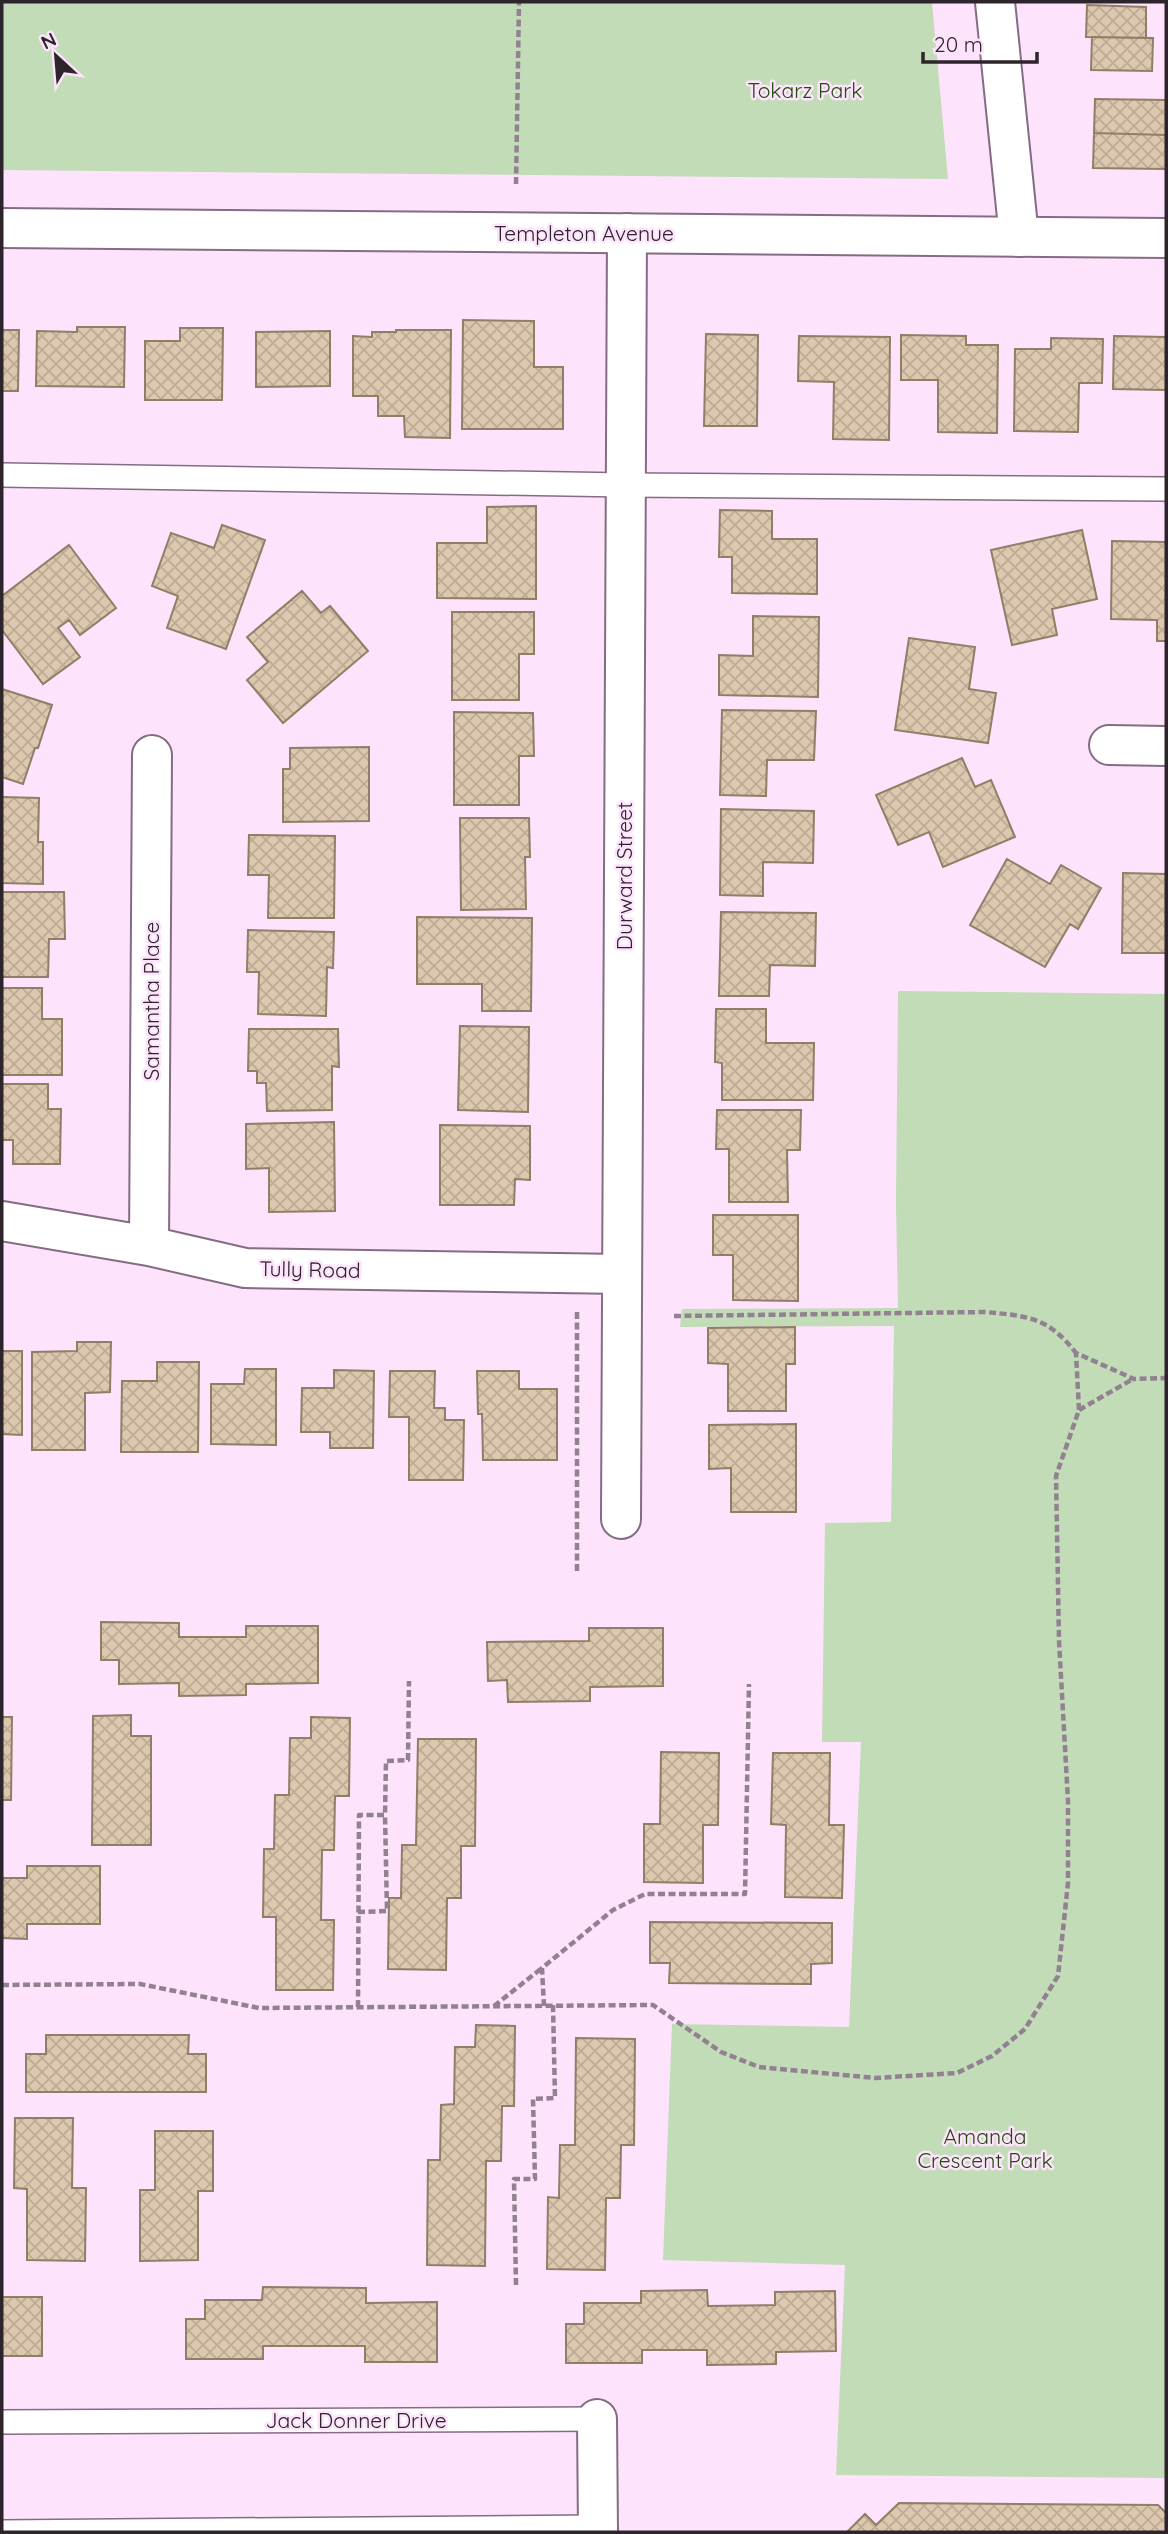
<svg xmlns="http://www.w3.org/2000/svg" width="1168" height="2534" viewBox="0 0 1168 2534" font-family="Quicksand,sans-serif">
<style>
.green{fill:#c1dcb7}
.building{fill:url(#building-cross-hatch);stroke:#927d66;stroke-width:2}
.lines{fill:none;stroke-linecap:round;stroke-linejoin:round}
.service-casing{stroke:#846d82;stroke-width:26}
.minor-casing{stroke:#846d82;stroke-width:42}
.tertiary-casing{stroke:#846d82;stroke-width:42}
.path{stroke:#928190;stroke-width:4.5;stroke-dasharray:7 3.5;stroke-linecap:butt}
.service{stroke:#fff;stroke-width:23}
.minor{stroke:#fff;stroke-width:38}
.tertiary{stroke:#fff;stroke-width:38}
.labels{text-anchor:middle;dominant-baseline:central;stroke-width:5;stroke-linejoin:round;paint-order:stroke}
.park-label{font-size:21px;fill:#214b0b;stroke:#fde3fb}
.street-label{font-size:21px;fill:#2d242c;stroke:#fde3fb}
</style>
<defs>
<pattern id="building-cross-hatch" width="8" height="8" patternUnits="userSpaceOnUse" patternTransform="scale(1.75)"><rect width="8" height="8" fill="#ddc7ae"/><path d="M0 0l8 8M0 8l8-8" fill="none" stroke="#beab96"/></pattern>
</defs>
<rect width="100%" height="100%" fill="#fde3fb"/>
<path class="green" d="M 2,2 L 932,2 L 948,179 L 2,170 Z
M 898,991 L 1166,994 L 1166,2478 L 836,2475 L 845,2265 L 663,2260 L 672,2024 L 849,2027 L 861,1742 L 822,1742 L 825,1523 L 891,1522 L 894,1326 L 680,1327 L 682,1309 L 898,1308 L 896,1204 Z"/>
<path class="building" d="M 1087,5 L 1146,7 L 1146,38 L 1086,37 Z
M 1092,37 L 1153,38 L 1152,71 L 1091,70 Z
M 1095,99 L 1166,100 L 1166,135 L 1094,133 Z
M 1094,133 L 1166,135 L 1166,169 L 1093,168 Z
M 463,320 L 534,321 L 534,367 L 563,367 L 563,429 L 462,429 Z
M 77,327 L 125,327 L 124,387 L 36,386 L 37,331 L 77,332 Z
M 180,328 L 223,328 L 222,400 L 145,400 L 145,341 L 180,341 Z
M 2,330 L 19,330 L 18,391 L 2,391 Z
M 396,330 L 451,330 L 450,438 L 405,437 L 404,416 L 378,416 L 378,396 L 353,396 L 353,336 L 372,337 L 372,332 L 396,332 Z
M 330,331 L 330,386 L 256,387 L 256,332 Z
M 706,334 L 758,335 L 757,426 L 704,426 Z
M 901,335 L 966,336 L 966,345 L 998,345 L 997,433 L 938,432 L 938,380 L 901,380 Z
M 799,336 L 890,337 L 889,440 L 833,439 L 834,382 L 798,381 Z
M 1114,336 L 1166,337 L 1166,390 L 1113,389 Z
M 1051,338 L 1103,339 L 1102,383 L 1079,383 L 1078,432 L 1014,431 L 1015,349 L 1051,349 Z
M 536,506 L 536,599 L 437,598 L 437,543 L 487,543 L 487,507 Z
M 720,510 L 772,511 L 772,539 L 817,539 L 817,594 L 732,593 L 732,557 L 719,557 Z
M 222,525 L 265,540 L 226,649 L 167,628 L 178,596 L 152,586 L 171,533 L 214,548 Z
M 1082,530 L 1097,599 L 1052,609 L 1057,635 L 1012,645 L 991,550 Z
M 1112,541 L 1166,542 L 1166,641 L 1157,641 L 1157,620 L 1111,619 Z
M 69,545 L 116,608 L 80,635 L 69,620 L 58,628 L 80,657 L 43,684 L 2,630 L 2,596 Z
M 302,591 L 321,613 L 330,606 L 368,651 L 283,723 L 247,680 L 268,662 L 247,637 Z
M 452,612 L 534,612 L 534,654 L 519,654 L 519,700 L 452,700 Z
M 753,616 L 819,617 L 818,697 L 719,695 L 719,655 L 753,656 Z
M 909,638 L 975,647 L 969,689 L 996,693 L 988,743 L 895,730 Z
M 2,689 L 52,705 L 38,748 L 35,748 L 23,784 L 2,777 Z
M 722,710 L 816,711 L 814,760 L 767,760 L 766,796 L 720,795 Z
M 454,712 L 533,713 L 534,756 L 519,756 L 519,805 L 454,805 Z
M 369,747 L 369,821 L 283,822 L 283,769 L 290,769 L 290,748 Z
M 962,758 L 975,787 L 991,780 L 1015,837 L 943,867 L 929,832 L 898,845 L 876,795 Z
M 2,797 L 39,798 L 38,842 L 43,842 L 43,884 L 2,883 Z
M 721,809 L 814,811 L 813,863 L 763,862 L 763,896 L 720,895 Z
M 460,818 L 529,818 L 530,857 L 525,857 L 526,909 L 461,910 Z
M 249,835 L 335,836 L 334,918 L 268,918 L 269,875 L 248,875 Z
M 1007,859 L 1050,884 L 1061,865 L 1101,888 L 1078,929 L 1070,924 L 1045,967 L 970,925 Z
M 1123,873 L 1166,874 L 1166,953 L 1122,953 Z
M 2,892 L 64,892 L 65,939 L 49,939 L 48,977 L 2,977 Z
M 721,912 L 816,913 L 815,966 L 770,965 L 769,996 L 719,996 Z
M 417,917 L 532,918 L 531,1011 L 482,1011 L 482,984 L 417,984 Z
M 248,930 L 334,932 L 333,968 L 327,967 L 326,1016 L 258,1014 L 259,972 L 247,972 Z
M 2,988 L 42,988 L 42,1019 L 62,1019 L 62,1075 L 2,1075 Z
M 716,1009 L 766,1009 L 766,1043 L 814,1043 L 813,1100 L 722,1100 L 722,1063 L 715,1062 Z
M 460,1026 L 529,1027 L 528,1112 L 458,1110 Z
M 249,1029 L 338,1029 L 339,1067 L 332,1066 L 332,1110 L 267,1111 L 266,1083 L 257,1083 L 257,1071 L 248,1071 Z
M 2,1084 L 48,1084 L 48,1109 L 61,1109 L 60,1164 L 13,1164 L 13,1140 L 2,1140 Z
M 717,1110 L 801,1110 L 800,1150 L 787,1150 L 788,1202 L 729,1202 L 729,1149 L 716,1149 Z
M 334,1122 L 335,1211 L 269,1212 L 269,1168 L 246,1169 L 246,1124 Z
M 440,1125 L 530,1126 L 530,1180 L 515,1179 L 514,1205 L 440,1205 Z
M 713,1215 L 798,1215 L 798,1301 L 733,1300 L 733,1255 L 713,1255 Z
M 795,1327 L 795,1364 L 786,1364 L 786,1411 L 728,1411 L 728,1364 L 708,1363 L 708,1328 Z
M 77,1342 L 111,1342 L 110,1392 L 85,1393 L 85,1450 L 32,1450 L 32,1352 L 77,1351 Z
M 2,1351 L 22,1351 L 22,1435 L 2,1434 Z
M 157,1362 L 199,1362 L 198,1452 L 121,1452 L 122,1381 L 157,1381 Z
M 245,1369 L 276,1369 L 276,1445 L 211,1444 L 211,1384 L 244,1384 Z
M 334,1370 L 374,1371 L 373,1448 L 330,1448 L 330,1432 L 301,1432 L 302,1388 L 334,1388 Z
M 390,1371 L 435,1371 L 434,1408 L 445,1408 L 445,1420 L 464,1420 L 463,1480 L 409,1480 L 409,1417 L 389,1417 Z
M 477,1371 L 519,1371 L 519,1389 L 557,1389 L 557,1460 L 483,1460 L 482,1414 L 478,1414 Z
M 796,1424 L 796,1512 L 731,1512 L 731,1468 L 709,1469 L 709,1425 Z
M 101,1622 L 179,1623 L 179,1637 L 246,1637 L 246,1626 L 318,1626 L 318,1683 L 246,1684 L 246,1695 L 179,1696 L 179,1683 L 119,1684 L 119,1660 L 101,1660 Z
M 589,1628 L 663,1628 L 663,1686 L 590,1687 L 590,1701 L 508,1702 L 507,1680 L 488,1681 L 487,1642 L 589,1641 Z
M 131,1715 L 131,1736 L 151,1736 L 151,1845 L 92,1845 L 93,1716 Z
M 2,1717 L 12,1717 L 11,1800 L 2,1800 Z
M 311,1717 L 350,1718 L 349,1796 L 335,1796 L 334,1850 L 322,1850 L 321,1920 L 334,1920 L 333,1990 L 276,1990 L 276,1917 L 263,1917 L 264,1849 L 274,1849 L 275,1795 L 289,1795 L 290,1738 L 311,1738 Z
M 418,1739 L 476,1739 L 475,1846 L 461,1846 L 461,1898 L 447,1898 L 446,1970 L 388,1969 L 389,1898 L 401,1898 L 402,1845 L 416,1845 Z
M 661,1752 L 719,1753 L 718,1825 L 703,1825 L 703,1883 L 644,1882 L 644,1824 L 660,1824 Z
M 773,1753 L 830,1753 L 829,1825 L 844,1825 L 842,1898 L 785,1897 L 786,1825 L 771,1824 Z
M 27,1866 L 100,1866 L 100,1924 L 27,1924 L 27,1939 L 2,1938 L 2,1878 L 27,1878 Z
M 650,1922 L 832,1923 L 832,1963 L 811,1964 L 811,1984 L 669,1983 L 670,1963 L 650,1963 Z
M 476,2025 L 515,2026 L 514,2106 L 502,2106 L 501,2161 L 486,2161 L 485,2266 L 427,2265 L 428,2160 L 440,2160 L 441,2105 L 454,2104 L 455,2047 L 475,2047 Z
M 46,2035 L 189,2035 L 188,2054 L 206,2054 L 206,2092 L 26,2092 L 26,2054 L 46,2054 Z
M 576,2038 L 635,2039 L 634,2145 L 621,2145 L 620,2198 L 606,2198 L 605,2270 L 547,2269 L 548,2197 L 559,2198 L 560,2145 L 575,2145 Z
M 15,2118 L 73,2118 L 72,2188 L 86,2188 L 85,2261 L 27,2260 L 27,2189 L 14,2188 Z
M 155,2131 L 213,2131 L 213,2191 L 198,2191 L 198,2260 L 140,2261 L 140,2190 L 155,2190 Z
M 263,2287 L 366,2288 L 366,2303 L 437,2302 L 437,2362 L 365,2362 L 365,2346 L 263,2346 L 263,2359 L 186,2359 L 186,2319 L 205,2319 L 205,2300 L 262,2300 Z
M 707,2290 L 708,2306 L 775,2305 L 775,2292 L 835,2291 L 836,2351 L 776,2352 L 776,2364 L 707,2365 L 707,2350 L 642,2350 L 642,2363 L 566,2363 L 566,2324 L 584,2324 L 584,2303 L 641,2303 L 641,2291 Z
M 2,2297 L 42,2297 L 42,2356 L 2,2356 Z
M 899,2503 L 1158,2505 L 1166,2513 L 1166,2532 L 847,2532 L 865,2514 L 876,2525 Z"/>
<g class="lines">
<defs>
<path id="service" d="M 2,475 L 626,485 L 1166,489
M 2,2422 L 597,2419
M 2,2532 L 598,2527"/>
<path id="minor" d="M 995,2 L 1019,237
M 1109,745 L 1166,746
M 2,1221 L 149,1246 L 245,1268 L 622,1274
M 149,1246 L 152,755
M 621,1519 L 627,233
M 597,2419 L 598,2532"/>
<path id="tertiary" d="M 2,228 L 1166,238"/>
</defs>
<use href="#service" class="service-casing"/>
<use href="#minor" class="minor-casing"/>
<use href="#tertiary" class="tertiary-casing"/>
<path class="path" d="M 516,184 L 519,2
M 674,1316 L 985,1312 C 1028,1316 1048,1317 1076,1353
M 1079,1410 L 1133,1379
M 577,1571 L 577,1311
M 358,1912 L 387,1911 L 385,1815
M 2,1985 L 140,1984 L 259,2008 L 653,2005 L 721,2052 L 759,2067 L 875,2078 L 957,2073 L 992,2056 L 1025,2029 L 1058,1976 L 1068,1883 L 1068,1801 L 1059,1641 L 1056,1476 L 1079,1410 L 1076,1353 L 1134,1379 L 1166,1378
M 494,2006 L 542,1968
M 544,2006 L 542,1968 L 613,1910 L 645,1894 L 745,1894 L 749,1684
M 358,2007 L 359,1815 L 385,1815 L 386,1761 L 408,1760 L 409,1681
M 516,2285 L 514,2179 L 535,2179 L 533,2099 L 555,2098 L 553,2005"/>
<use href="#service" class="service"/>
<use href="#minor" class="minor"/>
<use href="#tertiary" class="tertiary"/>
</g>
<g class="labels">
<g class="park-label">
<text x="805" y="90">Tokarz Park</text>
<text x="985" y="2136">Amanda<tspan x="985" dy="24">Crescent Park</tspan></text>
</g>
<g class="street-label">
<text x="584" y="233">Templeton Avenue</text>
<text transform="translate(624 876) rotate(-90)">Durward Street</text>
<text transform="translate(151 1001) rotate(-90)">Samantha Place</text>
<text transform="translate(310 1269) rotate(1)">Tully Road</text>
<text x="356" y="2420">Jack Donner Drive</text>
</g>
</g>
<rect width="1168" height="2534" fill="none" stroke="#2d242c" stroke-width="7"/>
<g transform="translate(56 56) rotate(334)" stroke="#fde3fb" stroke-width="5" paint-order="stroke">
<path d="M0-5L12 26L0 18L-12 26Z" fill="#2d242c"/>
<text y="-10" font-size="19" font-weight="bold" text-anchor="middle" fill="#2d242c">N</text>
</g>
<path d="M923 52v10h114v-10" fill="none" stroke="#2d242c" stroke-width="3.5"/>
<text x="934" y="52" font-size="21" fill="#2d242c" stroke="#fde3fb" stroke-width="5" paint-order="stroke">20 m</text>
</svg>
